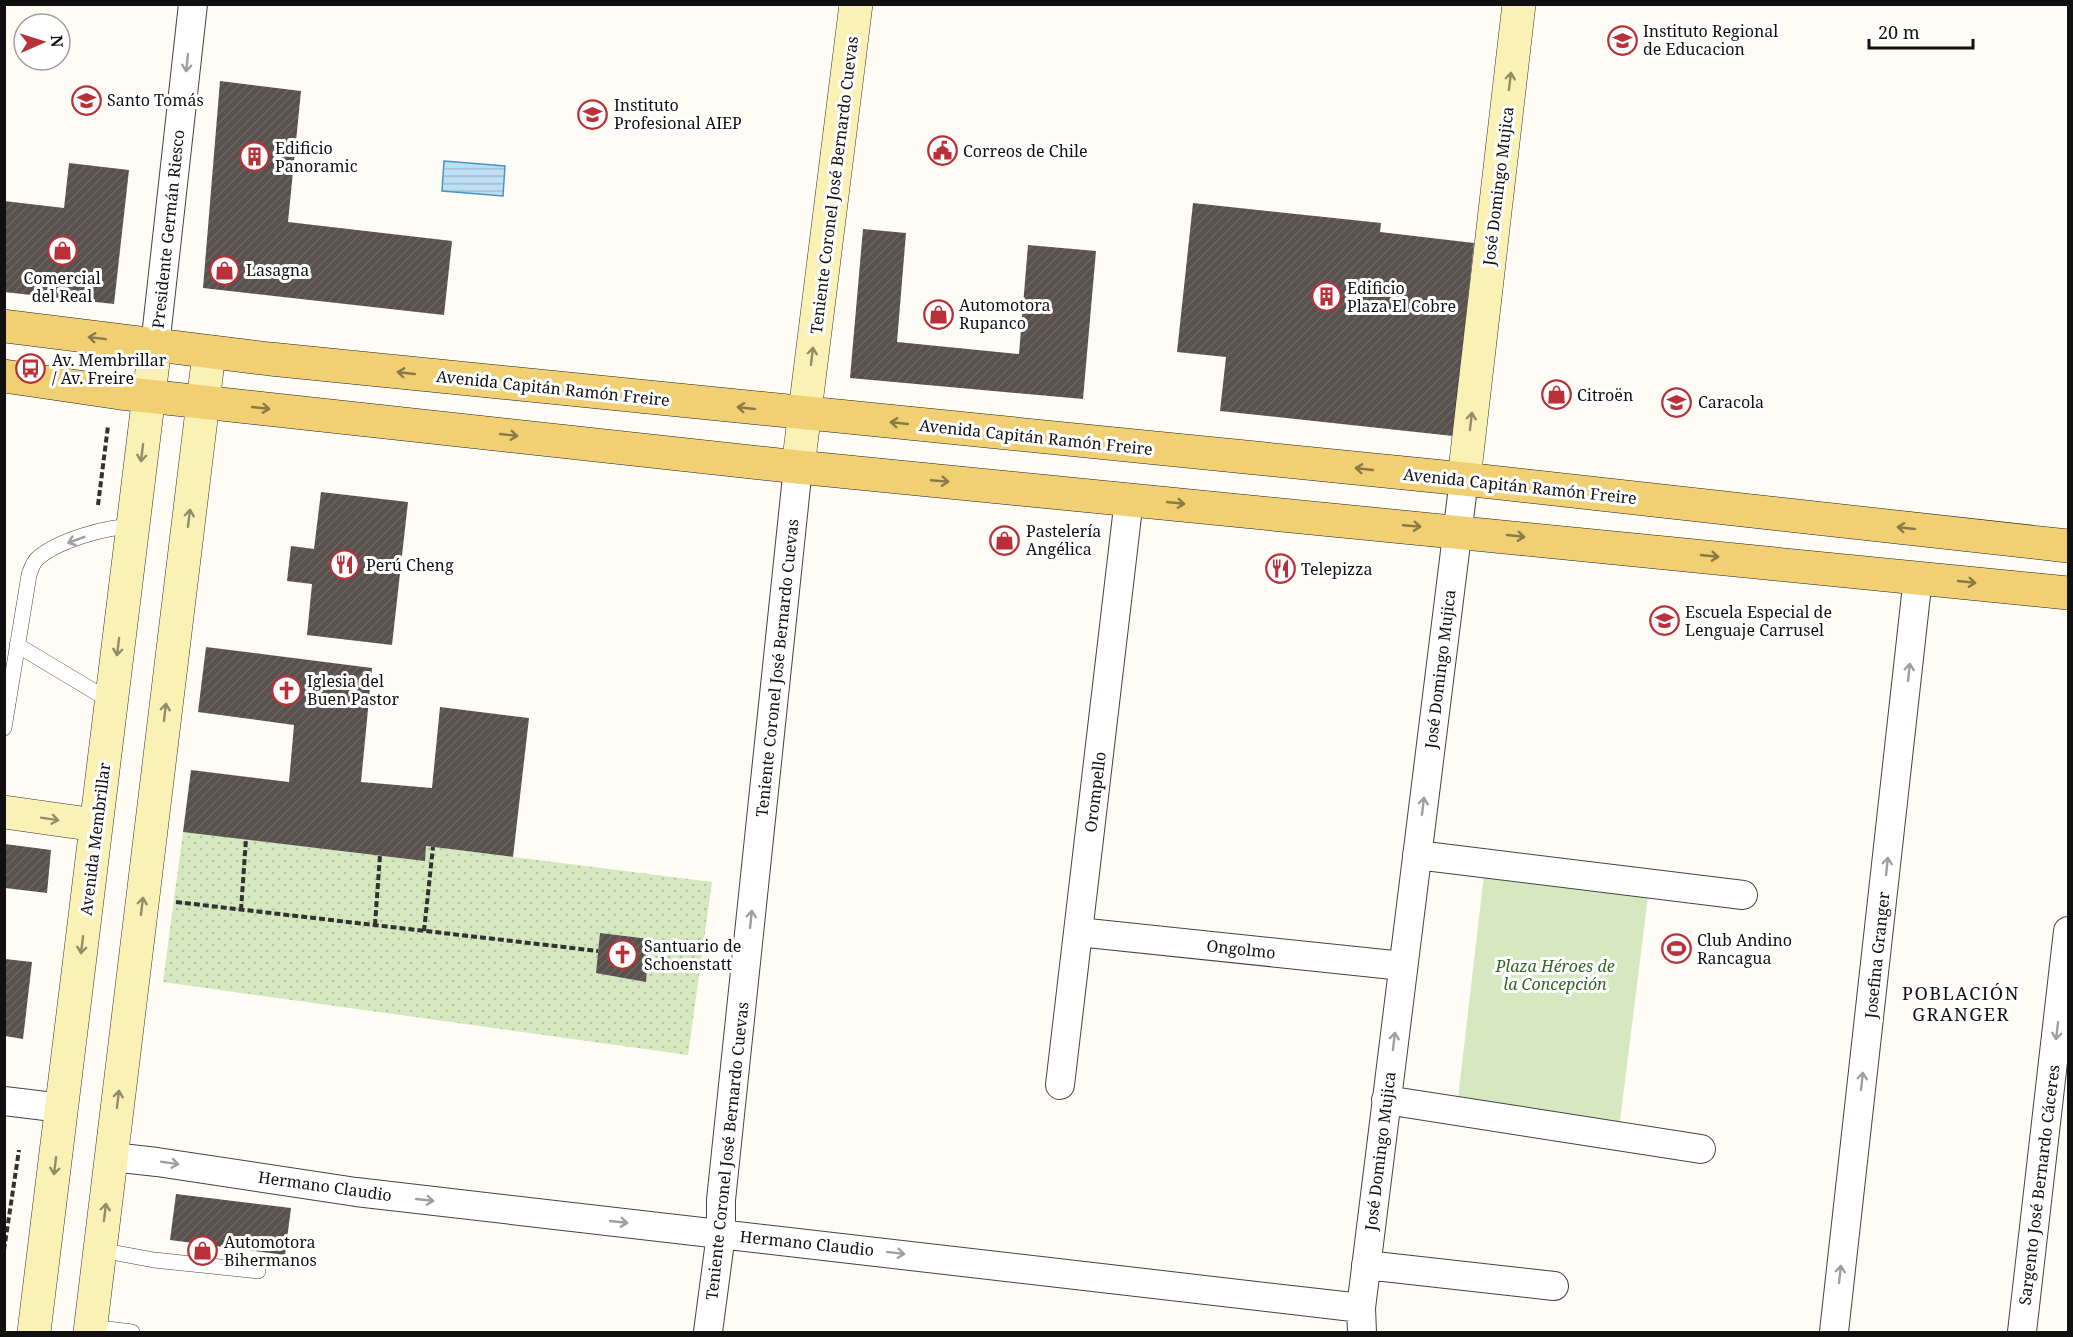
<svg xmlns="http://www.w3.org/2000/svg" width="2073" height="1337" viewBox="0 0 2073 1337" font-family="'Noto Serif',serif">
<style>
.grass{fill:url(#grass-dots)}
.park{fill:#d5e8bf}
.water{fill:url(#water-rules);stroke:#4795c6;stroke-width:1.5}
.building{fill:url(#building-hatch)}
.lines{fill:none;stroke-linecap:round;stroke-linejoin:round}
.lane-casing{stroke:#434343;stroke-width:16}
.street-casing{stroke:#434343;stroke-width:30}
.secondary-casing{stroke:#323232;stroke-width:34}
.primary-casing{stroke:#212121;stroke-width:34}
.path{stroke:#323232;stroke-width:4;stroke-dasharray:6 3;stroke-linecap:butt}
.lane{stroke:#fff;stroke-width:15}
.street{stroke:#fff;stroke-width:28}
.secondary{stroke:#faf1b4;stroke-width:33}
.primary{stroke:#f0d073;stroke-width:33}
.oneway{stroke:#9f9f9f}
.oneway2{stroke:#918c6a}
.oneway3{stroke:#8b7a46}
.labels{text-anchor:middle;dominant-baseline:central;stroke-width:6;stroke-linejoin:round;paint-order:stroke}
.poi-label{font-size:16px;fill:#101010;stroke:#fff;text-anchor:start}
.street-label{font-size:16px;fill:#101010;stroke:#fff}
.park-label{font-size:16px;font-style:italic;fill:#326523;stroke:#fff}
.neighbourhood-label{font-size:18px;letter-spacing:1.5px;fill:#101010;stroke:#fff}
</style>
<defs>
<pattern id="grass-dots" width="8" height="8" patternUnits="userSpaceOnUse" patternTransform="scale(1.5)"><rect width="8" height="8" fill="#d5e8bf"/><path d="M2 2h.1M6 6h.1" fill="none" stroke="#b6c6a3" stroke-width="1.8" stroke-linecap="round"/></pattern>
<pattern id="water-rules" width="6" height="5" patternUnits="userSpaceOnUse" patternTransform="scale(1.5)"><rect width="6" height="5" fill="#bcdff3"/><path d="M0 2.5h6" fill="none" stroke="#a1becf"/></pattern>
<pattern id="building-hatch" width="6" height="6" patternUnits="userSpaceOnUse" patternTransform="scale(1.5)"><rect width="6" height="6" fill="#58514d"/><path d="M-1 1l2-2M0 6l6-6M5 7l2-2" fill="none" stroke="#6b6562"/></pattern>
</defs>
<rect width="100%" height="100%" fill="#fefcf4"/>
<path class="grass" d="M 183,832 L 425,860 L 426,846 L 712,882 L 688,1055 L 163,982 Z"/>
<path class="park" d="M 1484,875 L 1648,896 L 1619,1129 L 1457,1107 Z"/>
<path class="water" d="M 444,161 L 505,166 L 503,196 L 442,191 Z"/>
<path class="building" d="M 220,81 L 301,91 L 288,222 L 452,241 L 444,315 L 203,288 Z
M 69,163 L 129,170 L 114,304 L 4,292 L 4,201 L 64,208 Z
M 1193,203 L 1381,223 L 1380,232 L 1474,243 L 1453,436 L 1220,411 L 1226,357 L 1177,352 Z
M 863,229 L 906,233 L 897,342 L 1019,354 L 1028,245 L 1096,251 L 1083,399 L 850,378 Z
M 321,492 L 408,502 L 392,645 L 307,635 L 312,584 L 287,581 L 291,546 L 314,549 Z
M 206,647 L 372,668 L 361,782 L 432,788 L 440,707 L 529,718 L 513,857 L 426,846 L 425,861 L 183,832 L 191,770 L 289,782 L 294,725 L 198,712 Z
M 5,844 L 51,850 L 47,893 L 5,888 Z
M 600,933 L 649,939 L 646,982 L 596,973 Z
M 5,959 L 32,962 L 23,1039 L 5,1036 Z
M 176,1194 L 291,1208 L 285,1255 L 170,1240 Z"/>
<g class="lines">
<defs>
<path id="lane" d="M 17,645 L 112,702
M 4,728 L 29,575 C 31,569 33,562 38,558 C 59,540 106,527 133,526
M 100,1250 L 154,1260 L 258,1271
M 91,1327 L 132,1332"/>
<path id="street" d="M 155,346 L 193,4
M 1417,855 L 1743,895
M 1078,932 L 1403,966
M 1060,1085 L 1129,499
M 1386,1100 L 1701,1149
M 4,1101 L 62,1108
M 112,1157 L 157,1162 L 356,1192 L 1361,1308
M 1366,1265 L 1554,1286
M 708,1332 L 721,1234 L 721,1200 L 798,467
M 1362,1332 L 1361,1308 L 1464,479
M 1834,1332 L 1918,577
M 2022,1332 L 2068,931"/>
<path id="secondary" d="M 798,467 L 856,4
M 1464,479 L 1519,4
M 4,812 L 96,825
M 34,1332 L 155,346
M 90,1332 L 209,353"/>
<path id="primary" d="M 4,326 L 270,359 L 1464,479 L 2068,546
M 4,376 L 120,393 L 798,467 L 2068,593"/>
</defs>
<use href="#lane" class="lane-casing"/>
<use href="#street" class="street-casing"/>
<use href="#secondary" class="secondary-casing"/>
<use href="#primary" class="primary-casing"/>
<path class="path" d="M 98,505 L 108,426
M 176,902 L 598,951
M 241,910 L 246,839
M 375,925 L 380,855
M 424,931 L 433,847
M 4,1250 L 19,1150"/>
<use href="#lane" class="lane"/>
<use href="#street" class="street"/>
<use href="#secondary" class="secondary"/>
<use href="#primary" class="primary"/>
</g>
<defs><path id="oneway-shaft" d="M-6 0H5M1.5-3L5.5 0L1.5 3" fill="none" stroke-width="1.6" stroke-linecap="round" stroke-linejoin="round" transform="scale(1.5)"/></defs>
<g class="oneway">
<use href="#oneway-shaft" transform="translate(187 63) rotate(96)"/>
<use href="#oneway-shaft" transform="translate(76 540) rotate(159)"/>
<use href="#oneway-shaft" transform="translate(1909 672) rotate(-84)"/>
<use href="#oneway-shaft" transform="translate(1423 806) rotate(-83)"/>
<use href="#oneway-shaft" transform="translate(1887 866) rotate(-84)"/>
<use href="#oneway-shaft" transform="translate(751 919) rotate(-84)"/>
<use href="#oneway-shaft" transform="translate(2057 1031) rotate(97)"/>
<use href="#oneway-shaft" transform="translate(1394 1041) rotate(-83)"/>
<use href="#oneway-shaft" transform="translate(1862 1081) rotate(-84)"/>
<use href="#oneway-shaft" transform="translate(170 1163) rotate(9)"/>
<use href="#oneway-shaft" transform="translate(425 1200) rotate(6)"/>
<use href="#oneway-shaft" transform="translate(619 1222) rotate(6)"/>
<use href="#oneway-shaft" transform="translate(896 1253) rotate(7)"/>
<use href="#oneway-shaft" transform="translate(1840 1274) rotate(-84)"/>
</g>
<g class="oneway2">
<use href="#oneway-shaft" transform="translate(1510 81) rotate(-83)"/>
<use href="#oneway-shaft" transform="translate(812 356) rotate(-83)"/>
<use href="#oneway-shaft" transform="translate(1471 421) rotate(-83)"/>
<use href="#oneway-shaft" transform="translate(142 453) rotate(97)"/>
<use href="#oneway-shaft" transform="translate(189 518) rotate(-83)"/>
<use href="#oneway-shaft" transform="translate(118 647) rotate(97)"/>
<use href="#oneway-shaft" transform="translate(165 712) rotate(-83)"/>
<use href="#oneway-shaft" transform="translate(50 819) rotate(9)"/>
<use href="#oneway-shaft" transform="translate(142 906) rotate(-83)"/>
<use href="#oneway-shaft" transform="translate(82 945) rotate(97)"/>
<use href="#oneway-shaft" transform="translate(118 1099) rotate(-83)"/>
<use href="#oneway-shaft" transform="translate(55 1166) rotate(97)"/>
<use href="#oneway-shaft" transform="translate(105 1212) rotate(-83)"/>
</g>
<g class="oneway3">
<use href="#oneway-shaft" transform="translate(97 338) rotate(-173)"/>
<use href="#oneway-shaft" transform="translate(406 373) rotate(-174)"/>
<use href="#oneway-shaft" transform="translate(261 408) rotate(6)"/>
<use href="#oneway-shaft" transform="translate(746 408) rotate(-174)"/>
<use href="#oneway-shaft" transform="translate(899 423) rotate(-174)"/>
<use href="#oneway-shaft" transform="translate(509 435) rotate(6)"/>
<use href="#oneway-shaft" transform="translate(1364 469) rotate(-174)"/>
<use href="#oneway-shaft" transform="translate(940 481) rotate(5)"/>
<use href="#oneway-shaft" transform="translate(1176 503) rotate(6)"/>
<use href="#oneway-shaft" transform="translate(1412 526) rotate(5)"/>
<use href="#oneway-shaft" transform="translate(1906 528) rotate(-174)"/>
<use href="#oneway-shaft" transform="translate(1516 536) rotate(6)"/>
<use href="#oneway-shaft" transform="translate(1710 556) rotate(6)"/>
<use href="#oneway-shaft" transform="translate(1967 582) rotate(6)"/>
</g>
<defs>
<symbol id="school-ring" viewBox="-11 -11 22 22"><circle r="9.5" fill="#fff" stroke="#b93038" stroke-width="1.5"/><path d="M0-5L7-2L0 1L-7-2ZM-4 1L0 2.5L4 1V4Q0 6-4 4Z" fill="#b93038"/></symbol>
<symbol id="university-ring" viewBox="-11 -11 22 22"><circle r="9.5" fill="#fff" stroke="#b93038" stroke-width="1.5"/><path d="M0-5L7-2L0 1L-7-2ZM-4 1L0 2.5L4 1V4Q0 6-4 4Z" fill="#b93038"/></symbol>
<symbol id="civic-ring" viewBox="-11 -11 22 22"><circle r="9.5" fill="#fff" stroke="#b93038" stroke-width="1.5"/><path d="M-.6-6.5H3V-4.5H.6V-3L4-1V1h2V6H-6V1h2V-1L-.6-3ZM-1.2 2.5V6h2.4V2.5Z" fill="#b93038"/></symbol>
<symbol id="building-ring" viewBox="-11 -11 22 22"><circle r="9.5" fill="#fff" stroke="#b93038" stroke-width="1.5"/><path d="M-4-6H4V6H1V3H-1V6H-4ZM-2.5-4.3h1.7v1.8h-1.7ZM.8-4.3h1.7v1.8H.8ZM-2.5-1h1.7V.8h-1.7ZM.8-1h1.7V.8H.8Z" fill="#b93038"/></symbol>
<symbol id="shop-ring" viewBox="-11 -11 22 22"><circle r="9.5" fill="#fff" stroke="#b93038" stroke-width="1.5"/><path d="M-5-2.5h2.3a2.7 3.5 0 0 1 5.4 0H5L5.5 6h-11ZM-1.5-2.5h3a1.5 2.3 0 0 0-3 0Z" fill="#b93038"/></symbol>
<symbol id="bus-ring" viewBox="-11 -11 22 22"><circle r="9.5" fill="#fff" stroke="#b93038" stroke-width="1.5"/><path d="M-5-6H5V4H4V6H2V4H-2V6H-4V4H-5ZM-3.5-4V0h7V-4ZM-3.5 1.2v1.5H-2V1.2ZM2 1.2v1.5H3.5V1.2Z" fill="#b93038"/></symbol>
<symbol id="restaurant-ring" viewBox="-11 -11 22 22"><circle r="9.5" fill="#fff" stroke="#b93038" stroke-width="1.5"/><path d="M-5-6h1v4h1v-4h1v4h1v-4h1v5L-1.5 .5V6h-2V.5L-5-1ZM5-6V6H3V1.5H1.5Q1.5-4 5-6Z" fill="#b93038"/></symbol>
<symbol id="church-ring" viewBox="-11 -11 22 22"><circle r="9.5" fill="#fff" stroke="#b93038" stroke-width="1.5"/><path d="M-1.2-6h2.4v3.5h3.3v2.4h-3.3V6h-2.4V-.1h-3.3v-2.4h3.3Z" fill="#b93038"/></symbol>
<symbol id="stadium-ring" viewBox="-11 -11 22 22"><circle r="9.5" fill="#fff" stroke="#b93038" stroke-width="1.5"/><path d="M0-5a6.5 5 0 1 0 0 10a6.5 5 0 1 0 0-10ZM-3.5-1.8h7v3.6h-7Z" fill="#b93038"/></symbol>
</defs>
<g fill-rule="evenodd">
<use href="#school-ring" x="1606" y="24" width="33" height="33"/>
<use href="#university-ring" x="70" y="84" width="33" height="33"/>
<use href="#university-ring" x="576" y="98" width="33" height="33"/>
<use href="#civic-ring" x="926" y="134" width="33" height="33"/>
<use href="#building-ring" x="238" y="140" width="33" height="33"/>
<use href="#shop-ring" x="46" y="234" width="33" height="33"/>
<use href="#shop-ring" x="208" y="254" width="33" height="33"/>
<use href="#building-ring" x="1310" y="280" width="33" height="33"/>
<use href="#shop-ring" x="922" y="298" width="33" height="33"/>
<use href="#bus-ring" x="14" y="352" width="33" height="33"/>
<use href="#shop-ring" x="1540" y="378" width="33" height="33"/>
<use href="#school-ring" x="1660" y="386" width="33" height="33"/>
<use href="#shop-ring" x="988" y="524" width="33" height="33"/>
<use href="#restaurant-ring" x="328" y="548" width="33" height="33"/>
<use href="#restaurant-ring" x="1264" y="552" width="33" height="33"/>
<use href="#school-ring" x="1648" y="604" width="33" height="33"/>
<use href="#church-ring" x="270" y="674" width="33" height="33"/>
<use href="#stadium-ring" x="1660" y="932" width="33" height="33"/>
<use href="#church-ring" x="606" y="938" width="33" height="33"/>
<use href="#shop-ring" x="186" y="1234" width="33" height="33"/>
</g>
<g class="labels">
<g class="poi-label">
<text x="1643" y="31">Instituto Regional<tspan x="1643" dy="18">de Educacion</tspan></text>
<text x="107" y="100">Santo Tomás</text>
<text x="614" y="105">Instituto<tspan x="614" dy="18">Profesional AIEP</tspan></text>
<text x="275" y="148">Edificio<tspan x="275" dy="18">Panoramic</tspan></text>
<text x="963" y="151">Correos de Chile</text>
<text x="246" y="270">Lasagna</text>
<text x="62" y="278" text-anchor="middle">Comercial<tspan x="62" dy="18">del Real</tspan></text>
<text x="1347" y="288">Edificio<tspan x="1347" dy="18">Plaza El Cobre</tspan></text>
<text x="959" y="305">Automotora<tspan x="959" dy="18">Rupanco</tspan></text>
<text x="52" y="360">Av. Membrillar<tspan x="52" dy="18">/ Av. Freire</tspan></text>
<text x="1577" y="395">Citroën</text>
<text x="1698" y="402">Caracola</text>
<text x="1026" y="531">Pastelería<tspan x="1026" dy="18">Angélica</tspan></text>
<text x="366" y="565">Perú Cheng</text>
<text x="1301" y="569">Telepizza</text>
<text x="1685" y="612">Escuela Especial de<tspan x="1685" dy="18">Lenguaje Carrusel</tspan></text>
<text x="307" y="681">Iglesia del<tspan x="307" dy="18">Buen Pastor</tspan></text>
<text x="1697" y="940">Club Andino<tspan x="1697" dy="18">Rancagua</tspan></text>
<text x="644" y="946">Santuario de<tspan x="644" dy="18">Schoenstatt</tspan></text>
<text x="224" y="1242">Automotora<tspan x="224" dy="18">Bihermanos</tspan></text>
</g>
<g class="street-label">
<text transform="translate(834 185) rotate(-83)">Teniente Coronel José Bernardo Cuevas</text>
<text transform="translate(1498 186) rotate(-83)">José Domingo Mujica</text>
<text transform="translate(168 229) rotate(-84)">Presidente Germán Riesco</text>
<text transform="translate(553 388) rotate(6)">Avenida Capitán Ramón Freire</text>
<text transform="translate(1036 437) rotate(6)">Avenida Capitán Ramón Freire</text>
<text transform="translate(1520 486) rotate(6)">Avenida Capitán Ramón Freire</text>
<text transform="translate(777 668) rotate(-84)">Teniente Coronel José Bernardo Cuevas</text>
<text transform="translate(1440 669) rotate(-83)">José Domingo Mujica</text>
<text transform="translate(1095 792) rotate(-83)">Orompello</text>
<text transform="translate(95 839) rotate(-83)">Avenida Membrillar</text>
<text transform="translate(1241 949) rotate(6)">Ongolmo</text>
<text transform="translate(1877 955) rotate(-84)">Josefina Granger</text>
<text transform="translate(727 1151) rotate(-84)">Teniente Coronel José Bernardo Cuevas</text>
<text transform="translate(1380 1151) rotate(-83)">José Domingo Mujica</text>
<text transform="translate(2039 1185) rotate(-83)">Sargento José Bernardo Cáceres</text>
<text transform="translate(325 1186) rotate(8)">Hermano Claudio</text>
<text transform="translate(807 1243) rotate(6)">Hermano Claudio</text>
</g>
<g class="park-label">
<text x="1555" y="966">Plaza Héroes de<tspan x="1555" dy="18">la Concepción</tspan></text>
</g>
<g class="neighbourhood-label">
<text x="1961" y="993">POBLACIÓN<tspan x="1961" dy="21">GRANGER</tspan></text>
</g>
</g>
<rect width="2073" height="1337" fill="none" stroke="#101010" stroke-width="12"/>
<g transform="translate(42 42) rotate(87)"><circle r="28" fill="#ffffff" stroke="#9f9f9f" stroke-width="1.5"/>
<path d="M0-4.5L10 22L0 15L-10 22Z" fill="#b93038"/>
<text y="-9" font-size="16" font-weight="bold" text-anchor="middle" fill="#101010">N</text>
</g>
<path d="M1869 39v9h104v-9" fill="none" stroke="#101010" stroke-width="3"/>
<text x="1878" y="39" font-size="18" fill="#101010" stroke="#ffffff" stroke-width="4.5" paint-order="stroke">20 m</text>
</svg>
